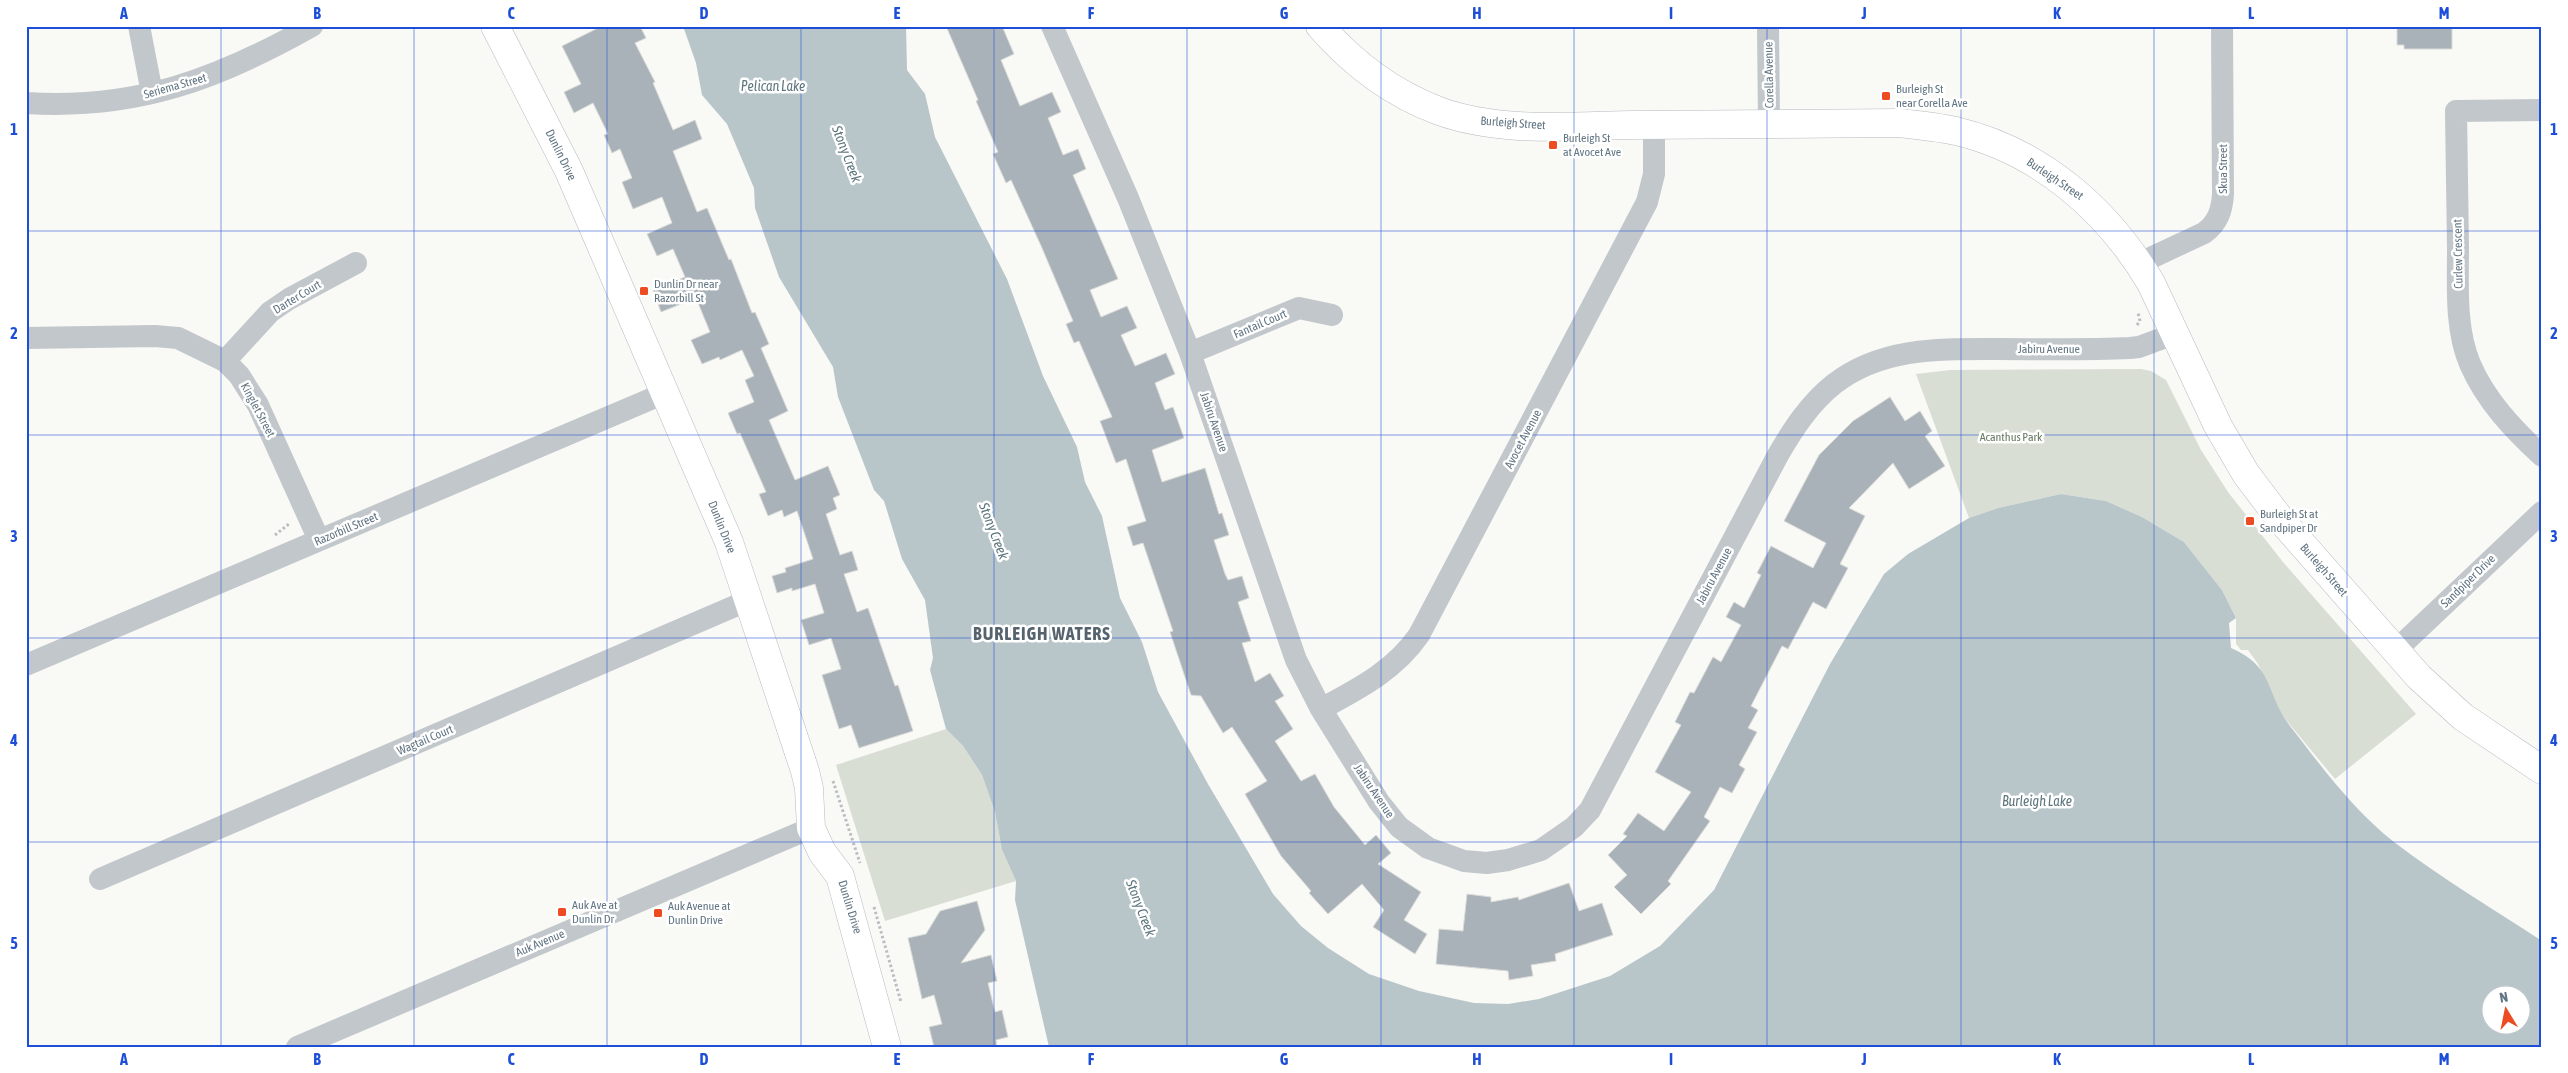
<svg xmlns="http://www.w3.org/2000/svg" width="2568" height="1073" viewBox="0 0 2568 1073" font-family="'Asap Condensed',sans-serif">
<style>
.green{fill:#d9ded5}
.water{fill:#b8c6ca;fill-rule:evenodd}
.building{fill:#a8b2b8;stroke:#dbdbd8}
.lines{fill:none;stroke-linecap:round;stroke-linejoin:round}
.secondary-casing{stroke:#b4bbc0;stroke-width:29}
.path{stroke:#babec1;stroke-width:3;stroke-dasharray:2.5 2.5;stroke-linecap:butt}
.street{stroke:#c2c7cb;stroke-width:22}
.secondary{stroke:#fff;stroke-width:28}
.grid{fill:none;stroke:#1d4ed8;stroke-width:1;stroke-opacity:0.55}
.poi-dot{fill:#ed4c22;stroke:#fff;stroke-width:2}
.labels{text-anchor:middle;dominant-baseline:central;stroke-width:5;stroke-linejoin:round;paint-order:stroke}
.street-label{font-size:12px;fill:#627583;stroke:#fff}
.poi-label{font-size:12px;fill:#627583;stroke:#fff;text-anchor:start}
.park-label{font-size:12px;fill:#667a61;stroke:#fff}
.water-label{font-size:14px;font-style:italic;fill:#5d757d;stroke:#fff}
.district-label{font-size:18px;font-weight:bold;letter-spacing:1px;fill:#55636e;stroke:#fff}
.neatline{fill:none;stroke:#1d4ed8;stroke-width:2}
.grid-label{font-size:16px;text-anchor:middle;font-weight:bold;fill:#1d4ed8}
</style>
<rect width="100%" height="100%" fill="#f9f9f6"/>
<path class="green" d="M 2141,369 L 2151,371 L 2166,380 L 2201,450 L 2228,492 L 2283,562 L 2416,714 L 2335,779 L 2281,714 L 2258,664 L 2248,650 L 2241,650 L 2236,644 L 2236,618 L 2222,590 L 2184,542 L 2142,517 L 2106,501 L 2061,494 L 1998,508 L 1969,518 L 1916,374 L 1950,370 Z
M 946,729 L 963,746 L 982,775 L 995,812 L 1002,850 L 1016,881 L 885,921 L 836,765 Z"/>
<path class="water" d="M 683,26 L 906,26 L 907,70 L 925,94 L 935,137 L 1007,279 L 1043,376 L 1077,447 L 1085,482 L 1102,516 L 1120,598 L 1142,642 L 1158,692 L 1208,784 L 1273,894 L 1301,926 L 1328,948 L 1369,974 L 1419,991 L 1474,1003 L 1508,1004 L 1539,999 L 1610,976 L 1660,946 L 1714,890 L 1830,664 L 1884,574 L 1908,554 L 1969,518 L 1998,508 L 2061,494 L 2106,501 L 2142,517 L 2184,542 L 2222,590 L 2236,618 L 2229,623 L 2231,648 C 2275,667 2265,693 2290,726 C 2321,766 2354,811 2394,842 C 2441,878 2492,908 2542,941 L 2542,1047 L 1049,1047 L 1015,900 L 1016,881 L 1002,850 L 995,812 L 982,775 L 963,746 L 946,729 L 930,670 L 933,658 L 925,600 L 902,559 L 884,501 L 874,490 L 838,397 L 833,367 L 779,277 L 755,208 L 754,188 L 727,124 L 702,95 L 696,63 ZM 2490,996 L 2520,996 L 2520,1026 L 2490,1026 Z"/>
<path class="building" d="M 602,26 L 640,26 L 646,38 L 635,43 L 655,82 L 653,83 L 673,130 L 695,120 L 702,139 L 673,151 L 697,212 L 707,208 L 729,260 L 731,259 L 752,313 L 755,312 L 769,344 L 761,348 L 788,411 L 769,420 L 795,480 L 828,466 L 840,495 L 833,498 L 837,509 L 826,514 L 840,555 L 852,551 L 858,570 L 844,574 L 857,612 L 868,608 L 895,686 L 898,685 L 913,731 L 859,748 L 851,725 L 839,729 L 822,675 L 841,669 L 831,638 L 809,645 L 801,620 L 824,613 L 815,584 L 792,591 L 792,588 L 777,593 L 772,576 L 786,572 L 785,568 L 813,559 L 797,511 L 784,517 L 782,510 L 768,516 L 759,494 L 766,492 L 740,433 L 737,434 L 728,413 L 754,402 L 745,380 L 754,376 L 742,350 L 720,360 L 719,357 L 702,364 L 691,340 L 710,332 L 696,298 L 661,312 L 653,290 L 685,277 L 673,249 L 657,256 L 647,234 L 672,223 L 662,197 L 633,209 L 622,182 L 632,178 L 620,149 L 612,153 L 604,135 L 608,134 L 593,103 L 574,113 L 564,92 L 581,84 L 562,46 Z
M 946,26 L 1002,26 L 1014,54 L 1001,60 L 1020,106 L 1052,92 L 1061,112 L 1048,118 L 1063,155 L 1078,149 L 1086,169 L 1073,175 L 1118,279 L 1090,290 L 1101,317 L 1127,306 L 1137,328 L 1121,335 L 1135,366 L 1166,353 L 1175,374 L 1155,383 L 1165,410 L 1173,407 L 1184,438 L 1152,450 L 1162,482 L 1205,468 L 1219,514 L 1222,513 L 1229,535 L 1214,540 L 1225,574 L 1228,580 L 1242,576 L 1249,598 L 1238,602 L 1251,641 L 1242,643 L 1255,682 L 1270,673 L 1284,696 L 1275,701 L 1293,729 L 1275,741 L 1301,781 L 1315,774 L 1334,807 L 1365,845 L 1376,835 L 1391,853 L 1378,864 L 1421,892 L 1404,920 L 1427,934 L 1415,954 L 1373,927 L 1384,910 L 1362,884 L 1328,914 L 1309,893 L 1311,891 L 1281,856 L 1245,794 L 1267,781 L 1232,727 L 1223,733 L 1201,696 L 1191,695 L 1170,632 L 1173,631 L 1143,543 L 1133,546 L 1127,527 L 1146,521 L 1126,459 L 1116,463 L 1100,421 L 1112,417 L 1079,341 L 1074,343 L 1066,324 L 1073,321 L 1042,248 L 1011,180 L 1006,183 L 993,154 L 998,152 L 976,101 L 978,100 Z
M 2397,26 L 2452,26 L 2452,49 L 2404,49 L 2404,45 L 2397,45 Z
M 1890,397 L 1905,421 L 1920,411 L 1932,431 L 1925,436 L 1945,466 L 1909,489 L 1893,463 L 1849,508 L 1865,516 L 1840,564 L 1848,568 L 1826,609 L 1813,602 L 1788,649 L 1782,646 L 1751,706 L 1758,710 L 1748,728 L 1757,732 L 1739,765 L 1745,769 L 1732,793 L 1720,787 L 1704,817 L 1710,821 L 1668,881 L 1671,884 L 1641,914 L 1614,887 L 1627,875 L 1608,855 L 1627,836 L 1623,834 L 1638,813 L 1664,831 L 1691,792 L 1655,772 L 1681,725 L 1675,722 L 1690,692 L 1694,693 L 1713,657 L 1721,662 L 1741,625 L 1726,617 L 1734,602 L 1744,608 L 1761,575 L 1757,573 L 1771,546 L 1813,568 L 1826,543 L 1784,521 L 1819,455 L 1853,421 Z
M 1569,883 L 1579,911 L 1602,903 L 1613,935 L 1555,954 L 1556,961 L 1531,965 L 1533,976 L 1509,980 L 1508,971 L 1436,964 L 1439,929 L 1463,931 L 1467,894 L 1491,897 L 1491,902 L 1518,897 L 1519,900 Z
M 977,901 L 985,930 L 961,963 L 991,955 L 997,981 L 988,983 L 995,1012 L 1002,1010 L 1008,1037 L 996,1040 L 997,1047 L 934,1047 L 929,1027 L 942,1024 L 934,995 L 922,999 L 908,938 L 926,934 L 940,911 Z"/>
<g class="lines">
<defs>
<path id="secondary" d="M 495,26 L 569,171 L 729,542 L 805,771 L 809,788 L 811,828 L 822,852 L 840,876 L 887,1047
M 1320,26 C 1353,64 1391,93 1439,111 C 1500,133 1570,126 1634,125 C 1723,124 1811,123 1899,123 C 1918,125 1937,127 1956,131 C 2040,151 2107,209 2151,283 L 2218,426 L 2246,474 L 2280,519 L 2419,677 L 2463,717 L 2542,770"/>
</defs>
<use href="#secondary" class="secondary-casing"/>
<path class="path" d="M 2137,325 L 2140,321 L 2138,313
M 275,535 L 289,524
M 833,781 L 860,863
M 874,907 L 901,1002"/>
<path class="street" d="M 139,26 L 152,93
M 1052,26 L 1128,198 L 1190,353 L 1296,660 L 1321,709 L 1379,802 L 1399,827 L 1428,848 L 1464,861 L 1487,863 L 1508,860 L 1541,850 L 1574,827 L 1590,810 L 1778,455 C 1793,429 1810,403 1834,384 C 1882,347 1940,349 1997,349 C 2042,349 2086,350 2130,348 L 2139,347 L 2174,334
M 1768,26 L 1769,124
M 26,103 C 136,110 218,79 312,26
M 2542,110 L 2456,111 C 2457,157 2457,202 2458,248 C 2458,286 2455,329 2470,364 C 2486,401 2513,429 2542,456
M 2140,263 L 2204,233 C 2218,223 2222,210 2223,194 L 2222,26
M 26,338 L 155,336 L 178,338 L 225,361 L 239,375 L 258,405 L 319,540
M 1190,353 L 1299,308 L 1332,315
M 225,361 L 270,312 L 289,299 L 356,263
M 2395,651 L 2542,512
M 26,665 L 665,393
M 1321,709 C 1358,689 1394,671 1419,635 L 1647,202 L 1654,174 L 1654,125
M 100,879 L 749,600
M 297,1047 L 811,828"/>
<use href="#secondary" class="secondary"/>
</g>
<path class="grid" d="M 221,26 L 221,1047M 414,26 L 414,1047M 607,26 L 607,1047M 801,26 L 801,1047M 994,26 L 994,1047M 1187,26 L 1187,1047M 1381,26 L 1381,1047M 1574,26 L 1574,1047M 1767,26 L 1767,1047M 1961,26 L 1961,1047M 2154,26 L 2154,1047M 2347,26 L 2347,1047M 26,231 L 2542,231M 26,435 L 2542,435M 26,638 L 2542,638M 26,842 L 2542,842"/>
<g class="poi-dot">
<rect x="1881" y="91" width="10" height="10" rx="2.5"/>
<rect x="1548" y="140" width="10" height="10" rx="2.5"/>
<rect x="639" y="286" width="10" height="10" rx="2.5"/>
<rect x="2245" y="516" width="10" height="10" rx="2.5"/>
<rect x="557" y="907" width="10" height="10" rx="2.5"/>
<rect x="653" y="908" width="10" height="10" rx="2.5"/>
</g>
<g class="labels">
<g class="street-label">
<text transform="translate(1769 75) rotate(-91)">Corella Avenue</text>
<text transform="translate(175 86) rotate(-16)">Seriema Street</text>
<text transform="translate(1513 123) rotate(4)">Burleigh Street</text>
<text transform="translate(561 155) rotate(64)">Dunlin Drive</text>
<text transform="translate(2223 169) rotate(-90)">Skua Street</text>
<text transform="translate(2055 179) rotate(34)">Burleigh Street</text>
<text transform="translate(2458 254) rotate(-91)">Curlew Crescent</text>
<text transform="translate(297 297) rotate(-31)">Darter Court</text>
<text transform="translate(1260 324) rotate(-23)">Fantail Court</text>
<text x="2049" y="349">Jabiru Avenue</text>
<text transform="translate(258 410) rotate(62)">Kinglet Street</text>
<text transform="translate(1214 422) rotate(71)">Jabiru Avenue</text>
<text transform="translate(1523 439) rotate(-62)">Avocet Avenue</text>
<text transform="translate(722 527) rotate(68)">Dunlin Drive</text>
<text transform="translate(346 529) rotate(-23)">Razorbill Street</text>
<text transform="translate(2324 570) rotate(49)">Burleigh Street</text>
<text transform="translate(1714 576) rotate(-62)">Jabiru Avenue</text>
<text transform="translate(2468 581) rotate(-44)">Sandpiper Drive</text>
<text transform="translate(425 740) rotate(-23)">Wagtail Court</text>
<text transform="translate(1374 791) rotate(56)">Jabiru Avenue</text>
<text transform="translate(850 907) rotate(73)">Dunlin Drive</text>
<text transform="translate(540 943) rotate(-23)">Auk Avenue</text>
</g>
<g class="poi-label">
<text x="1896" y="89">Burleigh St<tspan x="1896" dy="14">near Corella Ave</tspan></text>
<text x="1563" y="138">Burleigh St<tspan x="1563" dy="14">at Avocet Ave</tspan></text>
<text x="654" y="284">Dunlin Dr near<tspan x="654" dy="14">Razorbill St</tspan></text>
<text x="2260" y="514">Burleigh St at<tspan x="2260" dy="14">Sandpiper Dr</tspan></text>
<text x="572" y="905">Auk Ave at<tspan x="572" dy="14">Dunlin Dr</tspan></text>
<text x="668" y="906">Auk Avenue at<tspan x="668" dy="14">Dunlin Drive</tspan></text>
</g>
<g class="park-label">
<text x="2011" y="437">Acanthus Park</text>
</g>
<g class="water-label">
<text x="773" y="86">Pelican Lake</text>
<text transform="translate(847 154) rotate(69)">Stony Creek</text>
<text transform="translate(994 531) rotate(69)">Stony Creek</text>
<text x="2037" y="801">Burleigh Lake</text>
<text transform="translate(1141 908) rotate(69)">Stony Creek</text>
</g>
<g class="district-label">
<text x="1042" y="633">BURLEIGH WATERS</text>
</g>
</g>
<rect width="2568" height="1073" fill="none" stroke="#ffffff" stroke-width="55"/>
<g transform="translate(2506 1010) rotate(350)"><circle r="24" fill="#ffffff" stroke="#c0c8cd"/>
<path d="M0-4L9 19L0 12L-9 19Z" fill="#ed4c22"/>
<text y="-8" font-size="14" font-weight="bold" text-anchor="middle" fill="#627583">N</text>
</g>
<rect x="28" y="28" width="2512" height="1018" class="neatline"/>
<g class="grid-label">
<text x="124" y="19">A</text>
<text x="317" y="19">B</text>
<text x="511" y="19">C</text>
<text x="704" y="19">D</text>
<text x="897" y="19">E</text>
<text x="1091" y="19">F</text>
<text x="1284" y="19">G</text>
<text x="1477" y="19">H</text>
<text x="1671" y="19">I</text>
<text x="1864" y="19">J</text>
<text x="2057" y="19">K</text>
<text x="2251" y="19">L</text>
<text x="2444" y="19">M</text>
<text x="14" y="135">1</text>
<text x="2554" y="135">1</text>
<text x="14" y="339">2</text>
<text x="2554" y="339">2</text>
<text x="14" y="542">3</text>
<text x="2554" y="542">3</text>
<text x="14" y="746">4</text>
<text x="2554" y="746">4</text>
<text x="14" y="949">5</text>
<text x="2554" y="949">5</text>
<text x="124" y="1065">A</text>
<text x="317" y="1065">B</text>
<text x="511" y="1065">C</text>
<text x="704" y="1065">D</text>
<text x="897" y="1065">E</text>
<text x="1091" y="1065">F</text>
<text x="1284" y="1065">G</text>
<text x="1477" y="1065">H</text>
<text x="1671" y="1065">I</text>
<text x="1864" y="1065">J</text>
<text x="2057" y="1065">K</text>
<text x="2251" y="1065">L</text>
<text x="2444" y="1065">M</text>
</g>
</svg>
